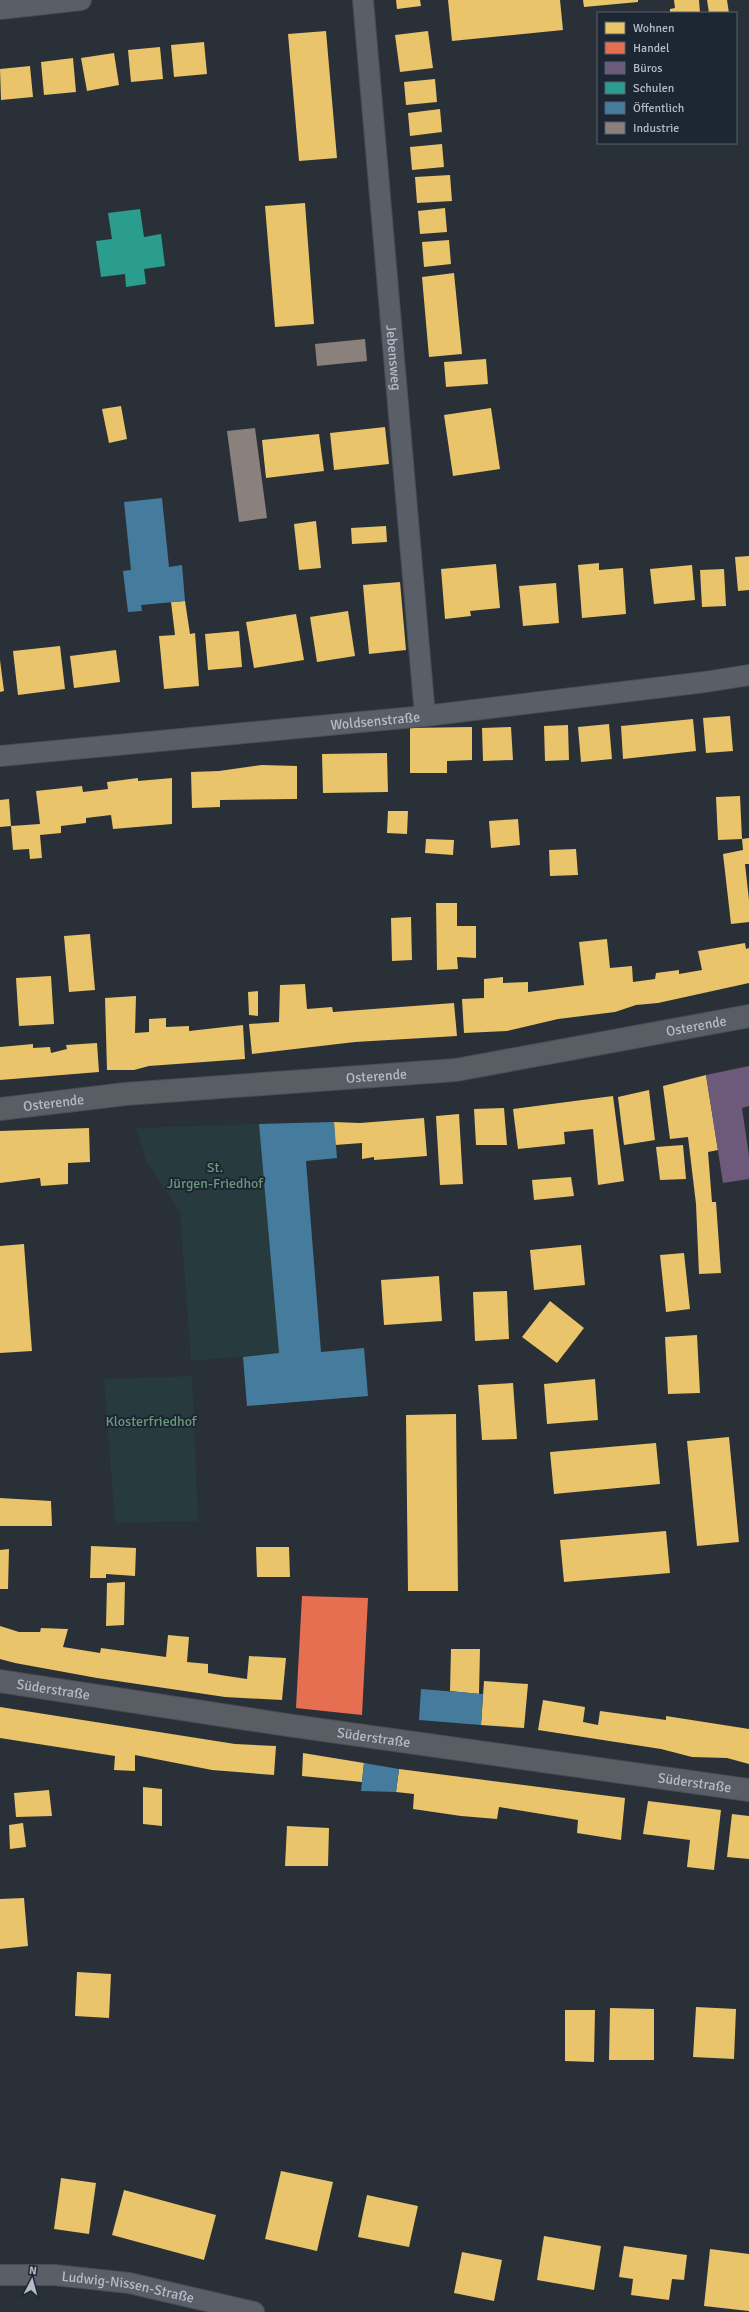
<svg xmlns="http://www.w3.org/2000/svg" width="749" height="2312" viewBox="0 0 749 2312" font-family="Signika,sans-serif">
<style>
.green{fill:#273a3e}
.homes{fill:#e9c46a}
.shops{fill:#e76f51}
.offices{fill:#6d597a}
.schools{fill:#2a9d8f}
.public{fill:#457b9d}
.industry{fill:#8a817c}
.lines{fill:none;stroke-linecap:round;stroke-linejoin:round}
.minor-casing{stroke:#484c53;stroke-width:22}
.secondary-casing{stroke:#484c53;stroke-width:24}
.minor{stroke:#5a5e66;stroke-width:20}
.secondary{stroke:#595d64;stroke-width:22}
.labels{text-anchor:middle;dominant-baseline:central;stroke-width:4;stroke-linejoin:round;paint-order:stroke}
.street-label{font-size:14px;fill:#b4bcc9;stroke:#1d2633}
.park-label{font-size:14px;fill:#6b9a76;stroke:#1d2633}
</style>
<rect width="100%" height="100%" fill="#2a3038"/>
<path class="green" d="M 259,1124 L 279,1353 L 191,1361 L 180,1212 L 146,1160 L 136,1128 Z
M 192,1376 L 198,1521 L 115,1523 L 104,1379 Z"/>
<path class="homes" d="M 396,0 L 420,0 L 421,6 L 397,9 Z
M 448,0 L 560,0 L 563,30 L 452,41 Z
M 583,0 L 638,0 L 638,2 L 584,7 Z
M 674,0 L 699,0 L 700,13 L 670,13 L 670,9 L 675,8 Z
M 707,0 L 727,0 L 729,13 L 709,13 Z
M 326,31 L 337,158 L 299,161 L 288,34 Z
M 428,31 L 433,68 L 400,72 L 395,35 Z
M 204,42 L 207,74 L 174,77 L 171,45 Z
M 160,47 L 163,79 L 131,82 L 128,50 Z
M 114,53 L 119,85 L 87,91 L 81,58 Z
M 73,58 L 76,92 L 44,95 L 41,62 Z
M 30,66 L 33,97 L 1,100 L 0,69 Z
M 435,79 L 437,102 L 406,105 L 404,82 Z
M 440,109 L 442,132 L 410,136 L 408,113 Z
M 442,144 L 444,167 L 412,170 L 410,147 Z
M 450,175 L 452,201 L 417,203 L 415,177 Z
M 305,203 L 314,324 L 275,327 L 265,206 Z
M 445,208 L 447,232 L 420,234 L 418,211 Z
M 449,240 L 451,264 L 424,267 L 422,242 Z
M 454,273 L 462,354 L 429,357 L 422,277 Z
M 486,359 L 488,384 L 446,387 L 444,362 Z
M 121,406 L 127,439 L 109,443 L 102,409 Z
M 491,408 L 500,469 L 453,476 L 444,415 Z
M 385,427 L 389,464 L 334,470 L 330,433 Z
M 319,434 L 324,471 L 266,478 L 262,440 Z
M 316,521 L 321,568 L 299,570 L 294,524 Z
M 386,526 L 387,542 L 352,544 L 351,528 Z
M 749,556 L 749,590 L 738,591 L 735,557 Z
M 599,563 L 599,570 L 623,568 L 626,614 L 582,618 L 578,565 Z
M 496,564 L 500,608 L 470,611 L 471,616 L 445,619 L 441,569 Z
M 692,565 L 695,600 L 654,604 L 650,569 Z
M 724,569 L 726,606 L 702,607 L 700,570 Z
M 400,582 L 406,650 L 369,654 L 363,585 Z
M 556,583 L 559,623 L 523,626 L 519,586 Z
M 185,601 L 190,634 L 195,633 L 199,686 L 164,689 L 159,636 L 175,635 L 171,602 Z
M 348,611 L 355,656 L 317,662 L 310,617 Z
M 296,614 L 304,660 L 254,668 L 246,622 Z
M 239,631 L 242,667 L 208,670 L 205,634 Z
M 60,646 L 65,689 L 18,695 L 13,651 Z
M 116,650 L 120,682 L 74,688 L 70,656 Z
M 0,660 L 4,691 L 0,692 Z
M 730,716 L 733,751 L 706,753 L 703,718 Z
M 693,719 L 696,751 L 623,759 L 621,726 Z
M 609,724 L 612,759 L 581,762 L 578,727 Z
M 568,725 L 569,760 L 545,761 L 544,726 Z
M 472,727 L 472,760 L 447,761 L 447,773 L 410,773 L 410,728 Z
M 511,727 L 513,760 L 483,761 L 482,728 Z
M 387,753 L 388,792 L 323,793 L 322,754 Z
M 262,765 L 297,766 L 297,799 L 220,800 L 220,807 L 192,808 L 191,772 L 219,771 Z
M 138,778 L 138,781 L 172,778 L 172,824 L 113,829 L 111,815 L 86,818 L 86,823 L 61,826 L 61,833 L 40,835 L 42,858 L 30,859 L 29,849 L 13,850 L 11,826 L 40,824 L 36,791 L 82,786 L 83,792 L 108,789 L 107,782 Z
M 740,796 L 742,839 L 718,840 L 716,797 Z
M 9,799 L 11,826 L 0,827 L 0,800 Z
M 388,811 L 408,811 L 407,834 L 387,833 Z
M 518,819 L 520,845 L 491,848 L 489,821 Z
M 749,838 L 749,864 L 745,864 L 749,900 L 749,922 L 731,924 L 723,854 L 743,850 L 742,839 Z
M 426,839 L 454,840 L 453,855 L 425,853 Z
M 576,849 L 578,875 L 550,876 L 549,850 Z
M 436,903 L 457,903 L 457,926 L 476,926 L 476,958 L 457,957 L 458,969 L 437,970 Z
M 411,917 L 412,960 L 392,961 L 391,918 Z
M 90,934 L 95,990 L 69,992 L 64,936 Z
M 607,939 L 610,968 L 632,966 L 633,982 L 655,979 L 656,973 L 679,970 L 679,974 L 702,970 L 698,951 L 745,943 L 746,949 L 749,948 L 749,983 L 658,1003 L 636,1005 L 615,1012 L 558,1019 L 507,1031 L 464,1033 L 462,999 L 484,998 L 484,979 L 503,977 L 503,983 L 528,982 L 528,992 L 584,985 L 579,942 Z
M 51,976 L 54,1024 L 19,1026 L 16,978 Z
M 305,984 L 307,1009 L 332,1007 L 333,1012 L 454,1003 L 457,1036 L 355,1042 L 252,1054 L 249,1024 L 279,1022 L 280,985 Z
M 258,991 L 258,1016 L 249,1015 L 248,992 Z
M 136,996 L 135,1033 L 149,1032 L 149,1019 L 166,1018 L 166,1027 L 189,1026 L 189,1031 L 243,1025 L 245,1059 L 149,1066 L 134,1070 L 107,1070 L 105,998 Z
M 97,1043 L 99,1072 L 0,1080 L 0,1047 L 33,1044 L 33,1048 L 50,1047 L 51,1053 L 67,1049 L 66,1045 Z
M 706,1075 L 718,1150 L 708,1152 L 712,1202 L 716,1202 L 721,1273 L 699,1274 L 696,1204 L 688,1137 L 670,1139 L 663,1086 Z
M 649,1090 L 655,1140 L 624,1145 L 618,1097 Z
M 613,1096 L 624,1181 L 598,1185 L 593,1129 L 564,1132 L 565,1144 L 518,1149 L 513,1109 Z
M 504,1108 L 507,1145 L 476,1145 L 474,1109 Z
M 459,1114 L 463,1184 L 440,1185 L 436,1116 Z
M 424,1118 L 427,1156 L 374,1160 L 374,1157 L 362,1159 L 362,1143 L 335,1145 L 334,1122 L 360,1123 Z
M 89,1128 L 90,1162 L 68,1163 L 68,1184 L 41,1186 L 40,1178 L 0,1183 L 0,1131 Z
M 683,1145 L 686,1179 L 660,1180 L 656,1147 Z
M 571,1177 L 574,1196 L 534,1200 L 532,1180 Z
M 24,1244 L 32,1351 L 0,1353 L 0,1246 Z
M 581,1245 L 585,1285 L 534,1290 L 530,1250 Z
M 684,1253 L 690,1309 L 666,1312 L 660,1255 Z
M 439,1276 L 442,1321 L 384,1325 L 381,1280 Z
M 507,1291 L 509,1339 L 475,1341 L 473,1292 Z
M 550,1301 L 584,1328 L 557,1363 L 522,1337 Z
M 697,1335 L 700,1393 L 668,1394 L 665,1337 Z
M 595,1379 L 598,1420 L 547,1424 L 544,1384 Z
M 513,1383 L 517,1439 L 482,1440 L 478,1385 Z
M 456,1414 L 458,1591 L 408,1591 L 406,1415 Z
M 729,1437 L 739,1542 L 697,1546 L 687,1441 Z
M 656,1443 L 660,1484 L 554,1494 L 550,1452 Z
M 0,1498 L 51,1501 L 52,1526 L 0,1526 Z
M 666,1531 L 670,1573 L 564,1582 L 560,1540 Z
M 91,1546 L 136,1548 L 135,1576 L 106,1574 L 106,1578 L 90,1578 Z
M 256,1547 L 289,1547 L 290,1577 L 257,1577 Z
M 9,1549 L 8,1589 L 0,1589 L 0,1550 Z
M 125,1582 L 124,1625 L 106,1626 L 107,1583 Z
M 0,1626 L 19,1632 L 40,1632 L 41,1628 L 68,1629 L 63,1647 L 100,1653 L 101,1648 L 166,1657 L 168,1635 L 189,1637 L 187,1662 L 208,1664 L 208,1673 L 227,1676 L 247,1679 L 249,1656 L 286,1658 L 282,1700 L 225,1697 L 97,1678 L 15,1663 L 0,1659 Z
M 451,1649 L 480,1649 L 479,1694 L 450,1691 Z
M 484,1681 L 528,1684 L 524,1728 L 481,1725 Z
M 543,1700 L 585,1707 L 583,1722 L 598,1725 L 600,1711 L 666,1720 L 666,1716 L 749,1729 L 749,1764 L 727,1758 L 692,1757 L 661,1749 L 538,1730 Z
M 0,1707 L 235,1744 L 276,1746 L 274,1775 L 212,1770 L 135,1755 L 135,1771 L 114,1770 L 115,1756 L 0,1738 Z
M 303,1753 L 364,1763 L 362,1782 L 302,1776 Z
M 399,1769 L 625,1798 L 621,1840 L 577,1833 L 578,1820 L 499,1807 L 497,1819 L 461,1816 L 413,1809 L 414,1794 L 396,1792 Z
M 143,1787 L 162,1789 L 162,1826 L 143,1824 Z
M 49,1790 L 52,1816 L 16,1817 L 14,1793 Z
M 648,1801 L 721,1810 L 714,1870 L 687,1867 L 690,1840 L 643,1834 Z
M 732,1814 L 749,1816 L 749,1859 L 727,1857 Z
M 23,1823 L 26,1847 L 10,1849 L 9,1825 Z
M 287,1826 L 329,1828 L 328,1866 L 285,1866 Z
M 24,1898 L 28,1946 L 0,1949 L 0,1899 Z
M 77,1972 L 111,1974 L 109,2018 L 75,2016 Z
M 696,2007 L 736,2009 L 734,2059 L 693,2057 Z
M 610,2008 L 654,2009 L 654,2060 L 609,2060 Z
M 565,2010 L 595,2010 L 594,2062 L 565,2061 Z
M 281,2171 L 333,2182 L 317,2251 L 265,2239 Z
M 61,2178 L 96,2183 L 89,2234 L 54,2229 Z
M 124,2190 L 216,2215 L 204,2260 L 112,2235 Z
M 367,2195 L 418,2206 L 409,2247 L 358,2237 Z
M 544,2236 L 601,2246 L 594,2290 L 537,2280 Z
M 624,2246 L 687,2255 L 684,2280 L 672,2279 L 669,2300 L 631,2295 L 633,2279 L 619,2277 Z
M 710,2249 L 749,2254 L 749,2311 L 704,2306 Z
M 462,2252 L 502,2260 L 494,2301 L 454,2293 Z"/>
<path class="shops" d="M 302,1596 L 368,1598 L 362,1715 L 296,1708 Z"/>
<path class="offices" d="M 749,1066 L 749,1106 L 742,1108 L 749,1156 L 749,1179 L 723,1183 L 706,1075 Z"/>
<path class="schools" d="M 140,209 L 144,237 L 161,234 L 165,266 L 144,269 L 146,284 L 126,287 L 125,274 L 101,277 L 96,241 L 112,239 L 108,213 Z"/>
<path class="public" d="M 162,498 L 169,567 L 182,565 L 185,601 L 141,605 L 142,611 L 128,612 L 123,571 L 131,570 L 124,502 Z
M 334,1122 L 337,1158 L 306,1161 L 321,1352 L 364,1348 L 368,1396 L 247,1406 L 243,1357 L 279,1353 L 259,1124 Z
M 421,1689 L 483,1694 L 481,1725 L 419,1720 Z
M 364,1763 L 399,1769 L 396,1792 L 361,1791 Z"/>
<path class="industry" d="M 365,339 L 367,361 L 317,366 L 315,344 Z
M 255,428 L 267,518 L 239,522 L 227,431 Z"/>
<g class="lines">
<defs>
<g id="minor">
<path id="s1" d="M 363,0 L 425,716"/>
<path d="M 0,9 L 81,0"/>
<path id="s2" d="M 0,756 L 425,716 L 705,682 L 749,675"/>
<path id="s3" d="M 0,2275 L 54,2275 L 129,2283 L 254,2312"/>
</g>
<g id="secondary">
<path id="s4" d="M 0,1109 L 125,1094 L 456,1070 L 749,1016"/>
<path id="s5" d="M 0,1681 L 287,1725 L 749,1790"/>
</g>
</defs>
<use href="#minor" class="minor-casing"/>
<use href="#secondary" class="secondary-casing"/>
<use href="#minor" class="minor"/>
<use href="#secondary" class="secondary"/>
</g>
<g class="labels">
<g class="street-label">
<text stroke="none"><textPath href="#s1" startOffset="359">Jebensweg</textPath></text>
<text stroke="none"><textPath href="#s2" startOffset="377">Woldsenstraße</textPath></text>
<text stroke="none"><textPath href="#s4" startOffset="702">Osterende</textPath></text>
<text stroke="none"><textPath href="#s4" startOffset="378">Osterende</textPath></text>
<text stroke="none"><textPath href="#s4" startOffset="54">Osterende</textPath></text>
<text stroke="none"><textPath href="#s5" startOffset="54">Süderstraße</textPath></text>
<text stroke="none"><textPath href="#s5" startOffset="378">Süderstraße</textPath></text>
<text stroke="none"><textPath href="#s5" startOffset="702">Süderstraße</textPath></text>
<text stroke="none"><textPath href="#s3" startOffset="129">Ludwig-Nissen-Straße</textPath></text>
</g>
<g class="park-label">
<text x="215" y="1167">St.<tspan x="215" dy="16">Jürgen-Friedhof</tspan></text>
<text x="151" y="1421">Klosterfriedhof</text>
</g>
</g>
<rect x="597" y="12" width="140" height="132" fill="#1d2633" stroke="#59626f"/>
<rect x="605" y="22" width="20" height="12" fill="#e9c46a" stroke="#59626f"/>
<text x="633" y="32" font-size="12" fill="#b4bcc9">Wohnen</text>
<rect x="605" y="42" width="20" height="12" fill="#e76f51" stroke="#59626f"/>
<text x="633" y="52" font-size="12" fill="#b4bcc9">Handel</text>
<rect x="605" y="62" width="20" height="12" fill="#6d597a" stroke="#59626f"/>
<text x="633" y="72" font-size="12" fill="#b4bcc9">Büros</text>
<rect x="605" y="82" width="20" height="12" fill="#2a9d8f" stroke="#59626f"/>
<text x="633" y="92" font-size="12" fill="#b4bcc9">Schulen</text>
<rect x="605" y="102" width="20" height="12" fill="#457b9d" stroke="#59626f"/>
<text x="633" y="112" font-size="12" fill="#b4bcc9">Öffentlich</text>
<rect x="605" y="122" width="20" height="12" fill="#8a817c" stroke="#59626f"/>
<text x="633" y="132" font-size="12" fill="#b4bcc9">Industrie</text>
<g transform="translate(32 2280) rotate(6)" stroke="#1d2633" stroke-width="3" paint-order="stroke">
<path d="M0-3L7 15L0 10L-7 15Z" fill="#b4bcc9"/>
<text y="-6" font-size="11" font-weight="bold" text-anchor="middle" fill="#b4bcc9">N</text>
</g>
</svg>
